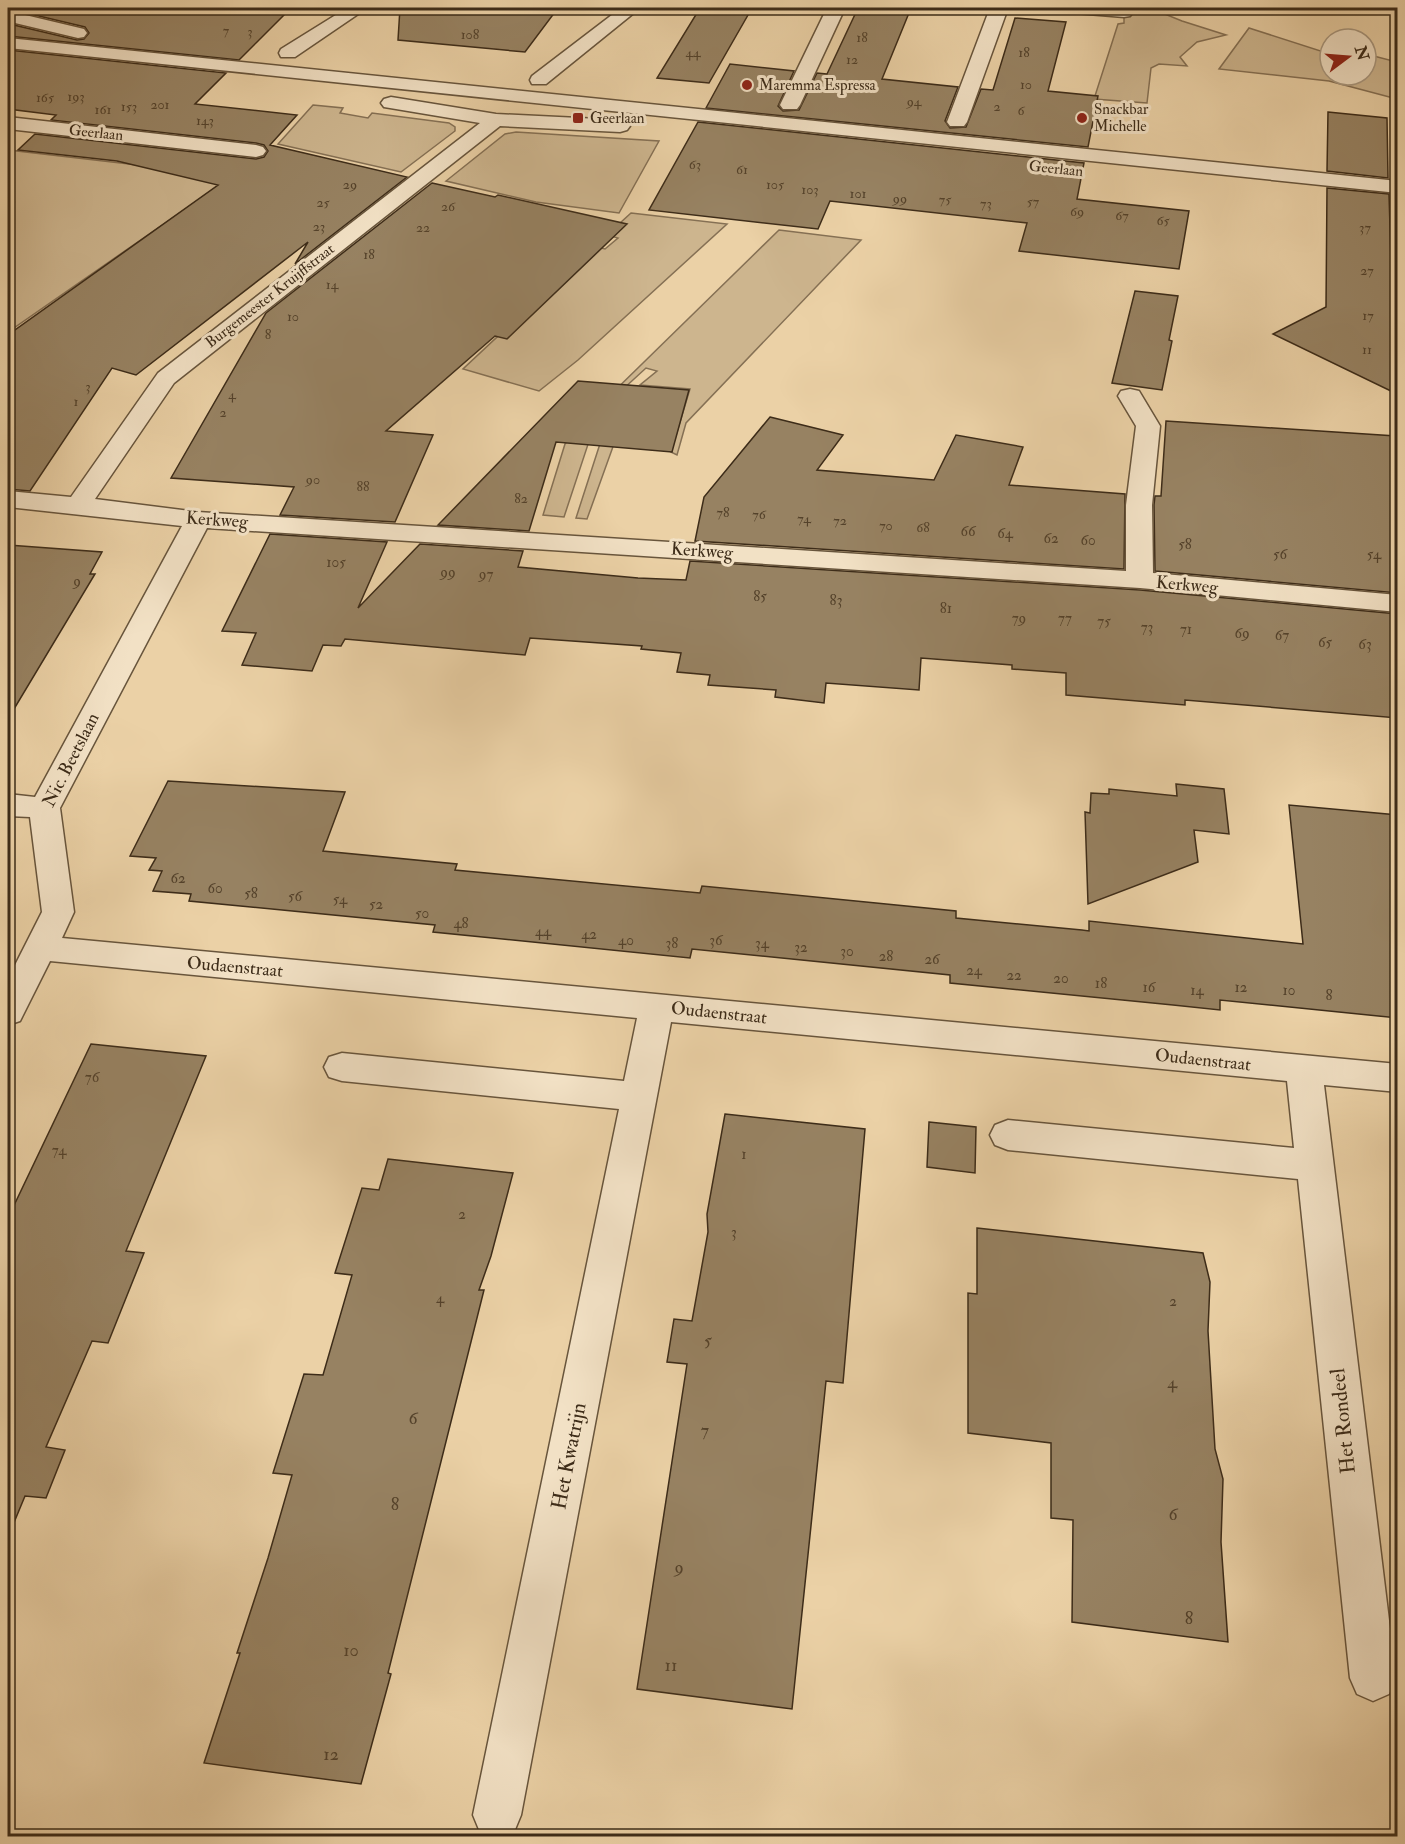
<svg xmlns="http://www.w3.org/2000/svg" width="1405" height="1844" viewBox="0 0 1405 1844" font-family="'IM FELL Double Pica',serif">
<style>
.green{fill:#cdb58e;stroke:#857054;stroke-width:1.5}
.building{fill:#978262;stroke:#3d2c19;stroke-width:1.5;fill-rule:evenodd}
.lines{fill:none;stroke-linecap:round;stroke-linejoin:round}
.minor-casing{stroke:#68553c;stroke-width:3}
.minor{fill:#f2e1c5;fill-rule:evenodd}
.poi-dot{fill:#8f2418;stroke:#f2e1c5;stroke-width:2}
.labels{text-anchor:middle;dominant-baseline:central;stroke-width:6;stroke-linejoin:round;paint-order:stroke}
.far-number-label{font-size:14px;fill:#54422b}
.far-poi-label{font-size:15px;fill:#3d2c19;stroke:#f2e1c5;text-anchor:start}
.far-street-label{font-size:15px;fill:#3d2c19;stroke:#f2e1c5}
.number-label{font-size:15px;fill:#54422b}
.street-label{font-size:18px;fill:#3d2c19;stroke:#f2e1c5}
.near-number-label{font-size:18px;fill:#54422b}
.near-street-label{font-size:21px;fill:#3d2c19;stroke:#f2e1c5}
</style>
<rect width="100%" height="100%" fill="#ebd1a6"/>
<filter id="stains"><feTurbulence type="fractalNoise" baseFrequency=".00333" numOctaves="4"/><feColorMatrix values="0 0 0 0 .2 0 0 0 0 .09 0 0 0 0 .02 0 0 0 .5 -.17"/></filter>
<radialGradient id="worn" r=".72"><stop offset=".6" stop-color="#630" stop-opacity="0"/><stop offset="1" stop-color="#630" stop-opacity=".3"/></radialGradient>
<path class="green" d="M 1124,8 L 1150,8 L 1182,21 L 1226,35 L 1197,42 L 1180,57 L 1187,66 L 1159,64 L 1151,68 L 1147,103 L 1094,99 L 1118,24 L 1124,23 Z
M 1249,28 L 1330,54 L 1330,75 L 1366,75 L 1366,54 L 1397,62 L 1397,99 L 1329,81 L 1219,69 Z
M 313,105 L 343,108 L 340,113 L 368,118 L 372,113 L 449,123 L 455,127 L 455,131 L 401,172 L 278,144 Z
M 516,132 L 659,141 L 619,213 L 536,202 L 446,181 L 505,134 Z
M 8,150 L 233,176 L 8,332 L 8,205 L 14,202 L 8,199 Z
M 631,213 L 727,224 L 578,360 L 539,391 L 463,369 L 594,246 L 605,249 L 618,238 L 607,235 Z
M 779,230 L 861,240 L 686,423 L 677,455 L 671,452 L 690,389 L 640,385 L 657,371 L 646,368 L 609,402 L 597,417 L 564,517 L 543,515 L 565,444 L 597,408 Z
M 633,391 L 587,519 L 576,518 L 608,419 Z"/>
<path class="building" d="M 8,8 L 291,8 L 239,60 L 8,36 ZM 22,12 L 85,27 L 89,33 L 84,39 L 77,40 L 14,25 L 10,18 L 15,13 Z
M 400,8 L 558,8 L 525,52 L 398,40 Z
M 700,8 L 752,8 L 709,83 L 657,78 Z
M 858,8 L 911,8 L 882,79 L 958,87 L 945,121 L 950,128 L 966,127 L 981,89 L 993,90 L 1015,18 L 1066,22 L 1048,91 L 1098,96 L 1088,147 L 706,108 L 730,64 L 794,71 L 778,106 L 783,111 L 799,110 L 817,73 L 827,74 Z
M 8,50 L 226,73 L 195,104 L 297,115 L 270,145 L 407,177 L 295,264 L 308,242 L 136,375 L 112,368 L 30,491 L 8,489 L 8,335 L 218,185 L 117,161 L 18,150 L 35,134 L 256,159 L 264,157 L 268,151 L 264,145 L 256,143 L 51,120 L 56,115 L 8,109 Z
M 1328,112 L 1387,118 L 1388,178 L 1327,171 Z
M 698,122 L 1084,163 L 1077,199 L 1189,211 L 1179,269 L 1019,251 L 1027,223 L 830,201 L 818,229 L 649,210 Z
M 432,183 L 495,197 L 498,195 L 627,224 L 507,339 L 495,336 L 386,431 L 433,435 L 395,522 L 280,515 L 294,487 L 171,478 L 266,313 Z
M 1327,188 L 1389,194 L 1395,393 L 1273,334 L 1326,307 Z
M 1135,291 L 1178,296 L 1169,340 L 1172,341 L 1162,390 L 1112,383 Z
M 578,381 L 689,390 L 672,452 L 556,442 L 529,531 L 438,525 Z
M 770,417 L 843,435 L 817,470 L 934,480 L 956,435 L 1023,447 L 1009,485 L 1125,494 L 1124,569 L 695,541 L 704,497 Z
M 1166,421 L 1396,436 L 1398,593 L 1155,571 L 1154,505 L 1155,496 L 1161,496 Z
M 270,534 L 387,542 L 358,608 L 420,544 L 523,551 L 518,567 L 638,578 L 686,580 L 690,561 L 1140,590 L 1398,614 L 1398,718 L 1185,700 L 1185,705 L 1066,695 L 1066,673 L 1012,669 L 1012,665 L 921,658 L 919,690 L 826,683 L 824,703 L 775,697 L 776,690 L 708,685 L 710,675 L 677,672 L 681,653 L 641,649 L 642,646 L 530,638 L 525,655 L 345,639 L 341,646 L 323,645 L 312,671 L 242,665 L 256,633 L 222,631 Z
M 8,545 L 102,552 L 90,574 L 95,574 L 8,719 Z
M 168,781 L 345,792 L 323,851 L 457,864 L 455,870 L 700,893 L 702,886 L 876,903 L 956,911 L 956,918 L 1082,930 L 1089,931 L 1089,921 L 1303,944 L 1289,805 L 1398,815 L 1398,1018 L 1220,1000 L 1220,1010 L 1173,1005 L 950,983 L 950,975 L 692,949 L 690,958 L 433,932 L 435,925 L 189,901 L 191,894 L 153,891 L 162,871 L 149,870 L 156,858 L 130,856 Z
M 1176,784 L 1224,789 L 1229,834 L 1194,830 L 1198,862 L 1088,904 L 1085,812 L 1090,813 L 1091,793 L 1109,794 L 1109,789 L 1177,796 Z
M 91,1044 L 206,1056 L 126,1251 L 144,1253 L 108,1343 L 92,1341 L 46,1447 L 65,1450 L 46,1498 L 25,1496 L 8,1537 L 8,1218 Z
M 725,1114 L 865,1129 L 843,1383 L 826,1381 L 792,1709 L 637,1689 L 687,1364 L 667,1362 L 674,1319 L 692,1321 L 708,1232 L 707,1214 Z
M 929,1122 L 976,1127 L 975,1173 L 927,1167 Z
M 388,1159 L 513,1173 L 491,1256 L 479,1290 L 484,1290 L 388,1673 L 391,1674 L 361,1784 L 204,1763 L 240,1653 L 237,1653 L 268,1558 L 292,1475 L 273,1473 L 304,1374 L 323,1375 L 352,1275 L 335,1273 L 362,1188 L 379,1190 Z
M 977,1228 L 1203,1253 L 1210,1282 L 1208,1331 L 1215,1449 L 1223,1479 L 1221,1542 L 1228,1642 L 1072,1622 L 1073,1520 L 1051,1518 L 1051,1443 L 968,1433 L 968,1293 L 977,1294 Z"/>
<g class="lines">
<defs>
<path id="minor" d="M 347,8 L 367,8 L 295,57 L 281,57 L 279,53 L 281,49 Z
M 621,8 L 640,8 L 546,84 L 532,84 L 530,80 L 532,76 Z
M 827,8 L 845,8 L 800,105 L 797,109 L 783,109 L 780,105 Z
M 990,8 L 1008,8 L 967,122 L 964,126 L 950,126 L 947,122 Z
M 1066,8 L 1127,8 L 1133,12 L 1130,16 L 1124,17 L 1075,13 L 1069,12 Z
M 21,14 L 84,29 L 87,33 L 84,37 L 78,38 L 15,23 L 12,19 L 15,15 Z
M 8,38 L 1398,181 L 1398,193 L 8,48 Z
M 391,97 L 496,114 L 620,120 L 627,122 L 630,126 L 627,130 L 620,132 L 500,126 L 174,383 L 95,499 L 198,512 L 1126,571 L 1126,505 L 1136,426 L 1118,396 L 1121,391 L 1130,389 L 1139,391 L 1160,426 L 1152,505 L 1153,573 L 1398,595 L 1398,612 L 1140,588 L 207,528 L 60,808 L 74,912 L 62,938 L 1398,1064 L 1398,1092 L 1324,1085 L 1396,1678 L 1389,1694 L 1373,1701 L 1357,1694 L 1350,1678 L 1298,1179 L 1008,1150 L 995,1145 L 990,1135 L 995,1125 L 1008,1120 L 1294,1148 L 1287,1081 L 671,1022 L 521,1815 L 514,1832 C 501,1837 493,1837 480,1832 L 473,1815 L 619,1109 L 342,1081 L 329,1077 L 324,1067 L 329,1057 L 342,1053 L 624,1081 L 637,1018 L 50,961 L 20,1021 L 8,1025 L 8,979 L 42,912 L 30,817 L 8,816 L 8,794 L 35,797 L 182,526 L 8,507 L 8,491 L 71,497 L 158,373 L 480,123 L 384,107 L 381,103 L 384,99 Z
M 8,117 L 256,145 L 263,147 L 266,151 L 263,155 L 256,157 L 8,129 Z"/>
</defs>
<use href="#minor" class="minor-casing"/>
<use href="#minor" class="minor"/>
</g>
<g class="poi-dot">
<circle cx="747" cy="85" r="6"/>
<rect x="572" y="112" width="12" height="12" rx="3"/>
<circle cx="1082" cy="118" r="6"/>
</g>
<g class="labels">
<g class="far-number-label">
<text x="226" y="30">7</text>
<text x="250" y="31">3</text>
<text x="470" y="34">108</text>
<text x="862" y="37">18</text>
<text x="693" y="52">44</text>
<text x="1024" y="52">18</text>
<text x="852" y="59">12</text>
<text x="1026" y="84">10</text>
<text x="76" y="96">193</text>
<text x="45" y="97">165</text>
<text x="914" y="101">94</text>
<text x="160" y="104">201</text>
<text x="129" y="106">153</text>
<text x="997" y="106">2</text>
<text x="103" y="109">161</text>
<text x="1021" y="110">6</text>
<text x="205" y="120">143</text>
<text x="695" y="164">63</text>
<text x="742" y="169">61</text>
<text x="350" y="184">29</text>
<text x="775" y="184">105</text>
<text x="810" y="189">103</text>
<text x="858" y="193">101</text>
<text x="900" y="198">99</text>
<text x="945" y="199">75</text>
<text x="1033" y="201">57</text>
<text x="323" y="202">25</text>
<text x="986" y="203">73</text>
<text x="448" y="206">26</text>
<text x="1077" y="211">69</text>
<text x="1122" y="215">67</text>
<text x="1163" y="220">65</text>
<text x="319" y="226">23</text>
<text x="423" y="227">22</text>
<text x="1365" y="227">37</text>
<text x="369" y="254">18</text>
<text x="1367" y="270">27</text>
<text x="332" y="284">14</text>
<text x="1368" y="315">17</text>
<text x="293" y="316">10</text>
<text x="268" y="334">8</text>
<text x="1367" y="349">11</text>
<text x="88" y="386">3</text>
<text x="232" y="394">4</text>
<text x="76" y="401">1</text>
<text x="223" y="412">2</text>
<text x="313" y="479">90</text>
<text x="363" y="486">88</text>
<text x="521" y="498">82</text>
<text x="723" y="512">78</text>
<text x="759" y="514">76</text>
<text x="804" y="518">74</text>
<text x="840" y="520">72</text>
<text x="886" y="525">70</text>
<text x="923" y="527">68</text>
</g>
<g class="far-poi-label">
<text x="759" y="85">Maremma Espressa</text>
<text x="1094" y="109">Snackbar<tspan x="1094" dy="17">Michelle</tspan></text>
<text x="590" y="118">Geerlaan</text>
</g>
<g class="far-street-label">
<text transform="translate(96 133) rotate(6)">Geerlaan</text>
<text transform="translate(1056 169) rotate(6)">Geerlaan</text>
<text transform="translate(270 296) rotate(-38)">Burgemeester Kruijffstraat</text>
</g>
<g class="number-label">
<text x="968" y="531">66</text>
<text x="1005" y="533">64</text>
<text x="1051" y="538">62</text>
<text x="1088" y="540">60</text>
<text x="1185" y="544">58</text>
<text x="1280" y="554">56</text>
<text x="1374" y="554">54</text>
<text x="336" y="562">105</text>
<text x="448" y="572">99</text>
<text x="486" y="574">97</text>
<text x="77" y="581">9</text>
<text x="760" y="596">85</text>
<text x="836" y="600">83</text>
<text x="946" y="608">81</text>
<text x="1019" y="618">79</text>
<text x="1065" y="618">77</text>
<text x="1104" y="621">75</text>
<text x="1147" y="627">73</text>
<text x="1186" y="629">71</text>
<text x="1242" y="633">69</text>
<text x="1282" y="635">67</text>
<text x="1325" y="642">65</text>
<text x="1365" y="644">63</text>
<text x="178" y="878">62</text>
<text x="215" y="888">60</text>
<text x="251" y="893">58</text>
<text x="295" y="896">56</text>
<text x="340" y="899">54</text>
<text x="376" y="904">52</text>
<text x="422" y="913">50</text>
<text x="461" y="923">48</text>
<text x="543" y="931">44</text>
<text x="589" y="934">42</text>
<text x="626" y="940">40</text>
<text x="716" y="940">36</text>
<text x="672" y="943">38</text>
<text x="762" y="943">34</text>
<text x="801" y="947">32</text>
<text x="847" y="951">30</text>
<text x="886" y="956">28</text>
<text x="932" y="959">26</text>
<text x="974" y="970">24</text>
<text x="1014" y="975">22</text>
<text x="1061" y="978">20</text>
<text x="1101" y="983">18</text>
<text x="1149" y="987">16</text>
<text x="1241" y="987">12</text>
<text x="1197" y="990">14</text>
<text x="1289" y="990">10</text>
<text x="1329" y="995">8</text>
<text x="92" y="1077">76</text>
<text x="59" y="1150">74</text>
<text x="744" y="1154">1</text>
<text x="462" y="1214">2</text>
<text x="734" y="1232">3</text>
<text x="440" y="1298">4</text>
<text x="1173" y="1301">2</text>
</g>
<g class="street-label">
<text transform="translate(217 520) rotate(4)">Kerkweg</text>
<text transform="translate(702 551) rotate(4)">Kerkweg</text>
<text transform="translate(1187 585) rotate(5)">Kerkweg</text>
<text transform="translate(71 760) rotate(-63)">Nic. Beetslaan</text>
<text transform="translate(235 967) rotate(5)">Oudaenstraat</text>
<text transform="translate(719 1013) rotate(6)">Oudaenstraat</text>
<text transform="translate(1203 1060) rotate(6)">Oudaenstraat</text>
</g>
<g class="near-number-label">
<text x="708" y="1340">5</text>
<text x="1172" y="1382">4</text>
<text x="413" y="1418">6</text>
<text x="705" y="1430">7</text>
<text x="395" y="1504">8</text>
<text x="1173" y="1514">6</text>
<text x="679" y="1567">9</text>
<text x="1189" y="1618">8</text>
<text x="351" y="1650">10</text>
<text x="671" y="1665">11</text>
<text x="331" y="1754">12</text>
</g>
<g class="near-street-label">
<text transform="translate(1343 1421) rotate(-96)">Het Rondeel</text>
<text transform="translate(569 1456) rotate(-79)">Het Kwatrijn</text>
</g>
</g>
<rect width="1405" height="1844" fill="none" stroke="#ebd1a6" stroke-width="30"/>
<rect x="9" y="9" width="1387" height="1826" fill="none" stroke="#3d2c19" stroke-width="3"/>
<rect x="15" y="15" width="1375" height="1814" fill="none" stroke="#3d2c19" stroke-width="1.5"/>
<g transform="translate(1348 57) rotate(74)"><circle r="28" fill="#f2e1c5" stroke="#aa9980" stroke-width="1.5"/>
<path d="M0-4.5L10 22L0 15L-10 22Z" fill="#8f2418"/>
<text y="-9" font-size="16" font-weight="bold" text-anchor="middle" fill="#3d2c19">N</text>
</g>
<rect width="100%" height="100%" filter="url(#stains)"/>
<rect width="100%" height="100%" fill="url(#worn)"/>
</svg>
